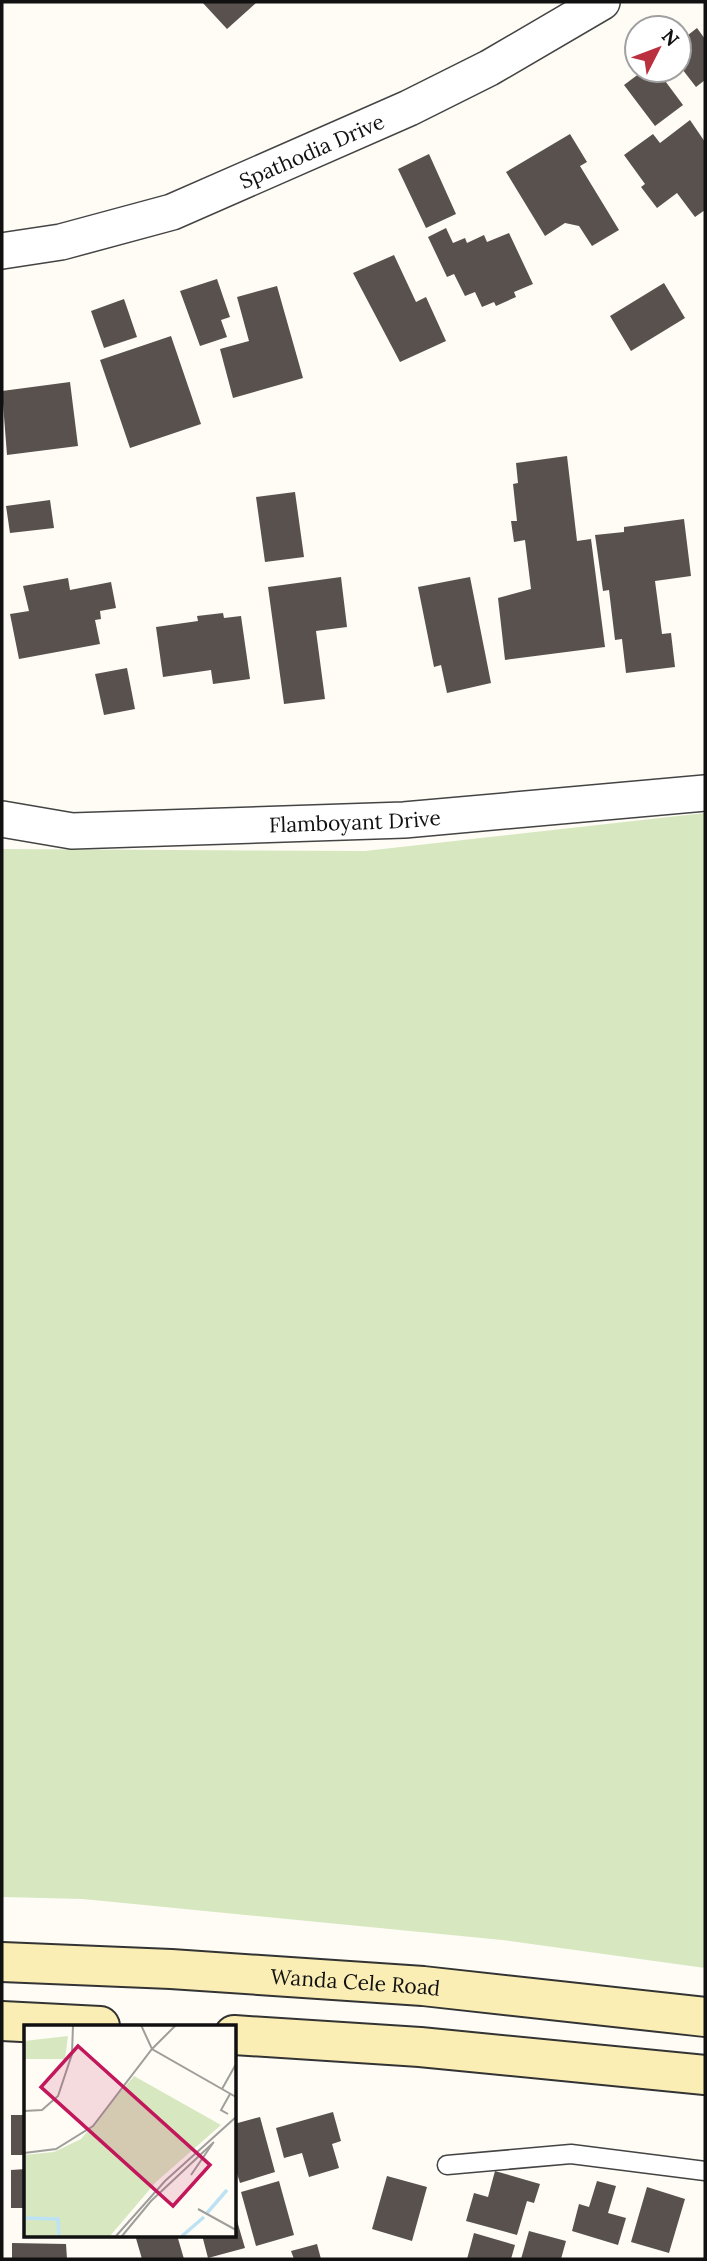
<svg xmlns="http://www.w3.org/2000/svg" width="707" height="2261" viewBox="0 0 707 2261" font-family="Lora,serif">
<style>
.green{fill:#d7e8c0}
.building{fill:#59514e}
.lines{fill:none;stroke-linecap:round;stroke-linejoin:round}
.lane-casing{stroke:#444;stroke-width:21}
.street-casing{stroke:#444;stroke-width:38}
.secondary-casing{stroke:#333;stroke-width:42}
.lane{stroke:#fff;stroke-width:18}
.street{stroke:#fff;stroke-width:35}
.secondary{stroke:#faeeb5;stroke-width:38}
.labels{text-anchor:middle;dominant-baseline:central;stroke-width:7;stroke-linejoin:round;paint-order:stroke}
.street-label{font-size:21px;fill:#111;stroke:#fff}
.inset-river{fill:none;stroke:#bde2f3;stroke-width:3.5}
.inset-road{fill:none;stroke:#9f9e9a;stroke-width:2}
.view{fill:#c2185b;fill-opacity:0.15;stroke:#c2185b;stroke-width:3.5}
.inset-edge{fill:none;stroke:#111;stroke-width:3.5}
</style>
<rect width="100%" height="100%" fill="#fefcf5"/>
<path class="green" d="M 705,813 L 705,1968 L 502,1940 L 83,1899 L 2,1897 L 2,849 L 365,851 Z"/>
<path class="building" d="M 202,2 L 257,2 L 227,29 Z
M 697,28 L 705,39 L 705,80 L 696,87 L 679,65 L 679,42 Z
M 644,70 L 657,70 L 683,105 L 655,126 L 624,85 Z
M 690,120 L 705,142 L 705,210 L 695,217 L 677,193 L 657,208 L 641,187 L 645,184 L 624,155 L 653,134 L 660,143 Z
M 570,134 L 587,162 L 580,166 L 619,230 L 592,246 L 579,226 L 565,223 L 545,236 L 506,172 Z
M 429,154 L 456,214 L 426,228 L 398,169 Z
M 446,228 L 453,243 L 465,238 L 467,243 L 484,235 L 487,242 L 509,233 L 533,284 L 514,292 L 516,297 L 496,306 L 494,302 L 482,307 L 475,292 L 465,296 L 454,274 L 447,277 L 428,237 Z
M 394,255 L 416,302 L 426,297 L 446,341 L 400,362 L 353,273 Z
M 217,279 L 230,317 L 221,320 L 227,337 L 200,346 L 180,291 Z
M 664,283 L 685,318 L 631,351 L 610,316 Z
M 277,286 L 303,378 L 233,398 L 220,349 L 249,341 L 237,297 Z
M 124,299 L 137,337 L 104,348 L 91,311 Z
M 171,336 L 201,424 L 130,448 L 100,360 Z
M 70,382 L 78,446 L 7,455 L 2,391 Z
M 567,456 L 577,541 L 591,539 L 605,647 L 505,660 L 498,598 L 531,589 L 525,540 L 514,542 L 511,521 L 517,521 L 513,484 L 518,483 L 516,463 Z
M 295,492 L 304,557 L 265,562 L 256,497 Z
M 50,500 L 54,528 L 10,533 L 6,506 Z
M 684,519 L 691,576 L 655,581 L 662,634 L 671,633 L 675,667 L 626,673 L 622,639 L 615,640 L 609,590 L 603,591 L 595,535 L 624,532 L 624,527 Z
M 341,577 L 347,627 L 316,631 L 325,699 L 284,704 L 268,587 Z
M 470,577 L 491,683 L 447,693 L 441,665 L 434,667 L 418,587 Z
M 68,578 L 70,590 L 111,582 L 116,608 L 100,611 L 101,619 L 95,620 L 100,644 L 19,659 L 10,614 L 29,611 L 23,586 Z
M 223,613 L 224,618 L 241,616 L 250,679 L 213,684 L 211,670 L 163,677 L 156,627 L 198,621 L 197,616 Z
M 127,668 L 135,709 L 104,715 L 95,674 Z
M 333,2112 L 341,2141 L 332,2144 L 339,2168 L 309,2177 L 302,2153 L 284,2158 L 276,2128 Z
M 11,2115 L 26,2115 L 26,2155 L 11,2155 Z
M 260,2117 L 275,2172 L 240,2183 L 234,2164 L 234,2124 Z
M 26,2169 L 26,2208 L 11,2208 L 11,2170 Z
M 495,2171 L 540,2184 L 534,2203 L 527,2201 L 517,2235 L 466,2221 L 474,2193 L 488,2197 Z
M 387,2176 L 427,2187 L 412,2241 L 372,2229 Z
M 279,2181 L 294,2235 L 256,2246 L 241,2192 Z
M 597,2181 L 616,2186 L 608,2213 L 626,2218 L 618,2245 L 572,2231 L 579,2204 L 589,2207 Z
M 647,2187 L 685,2199 L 669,2253 L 631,2242 Z
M 235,2214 L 245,2248 L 208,2258 L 202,2235 L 234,2235 Z
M 529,2231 L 566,2241 L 561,2259 L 521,2259 Z
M 474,2233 L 515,2245 L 511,2259 L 467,2259 Z
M 135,2235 L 177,2235 L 184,2259 L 142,2259 Z
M 12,2243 L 66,2244 L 67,2259 L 12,2259 Z
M 317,2244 L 321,2259 L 294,2259 L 291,2251 Z"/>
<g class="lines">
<defs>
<path id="lane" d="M 447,2165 L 571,2154 L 705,2171"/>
<g id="street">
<path id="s1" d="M 2,251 L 61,242 L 172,212 L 409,108 L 489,68 L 602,2"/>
<path id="s2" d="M 2,819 L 72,831 L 404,820 L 705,793"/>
</g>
<g id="secondary">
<path id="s3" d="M 2,1962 L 171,1969 L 423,1986 L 705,2017"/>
<path d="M 2,2021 L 100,2026"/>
<path d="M 234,2035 L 420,2047 L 705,2075"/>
</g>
</defs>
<use href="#lane" class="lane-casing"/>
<use href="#street" class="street-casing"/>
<use href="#secondary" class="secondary-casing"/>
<use href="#lane" class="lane"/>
<use href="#street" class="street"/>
<use href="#secondary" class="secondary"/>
</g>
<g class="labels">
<g class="street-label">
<text stroke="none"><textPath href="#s1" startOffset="327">Spathodia Drive</textPath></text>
<text stroke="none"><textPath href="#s2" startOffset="354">Flamboyant Drive</textPath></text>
<text stroke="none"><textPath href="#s3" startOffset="354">Wanda Cele Road</textPath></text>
</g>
</g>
<g transform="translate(24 2025)">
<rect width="212" height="212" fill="#fefcf5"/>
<path d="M 44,11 L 41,34 L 0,34 L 0,16 ZM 110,51 L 197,100 L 132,157 L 86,211 L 0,211 L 0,130 L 30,127 L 57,114 Z" fill="#d7e8c0"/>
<path class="inset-river" d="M 183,188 L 203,165M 0,193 L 34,194 L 35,211M 158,211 L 180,192"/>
<path class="inset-road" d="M 117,0 L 128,24 L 212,72M 198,64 L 212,39M 0,86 L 18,85 L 34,71 L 48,29 L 49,0M 204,89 L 197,85 L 206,69M 0,128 L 32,124 L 69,101 L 128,24 L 152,0M 167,150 L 189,118M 174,184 L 212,205M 92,211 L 141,156 L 212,92M 98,211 L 127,176 L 190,117"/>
<path class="view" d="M 54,21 L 186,140 L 149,181 L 17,62 Z"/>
<rect width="212" height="212" class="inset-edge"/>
</g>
<rect width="707" height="2261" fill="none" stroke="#111111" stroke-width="7"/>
<g transform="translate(658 49) rotate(48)"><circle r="33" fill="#ffffff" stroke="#a0a0a0" stroke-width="2"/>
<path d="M0-5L12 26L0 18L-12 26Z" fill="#ba303f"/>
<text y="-10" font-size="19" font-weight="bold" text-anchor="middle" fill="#111111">N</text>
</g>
</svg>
